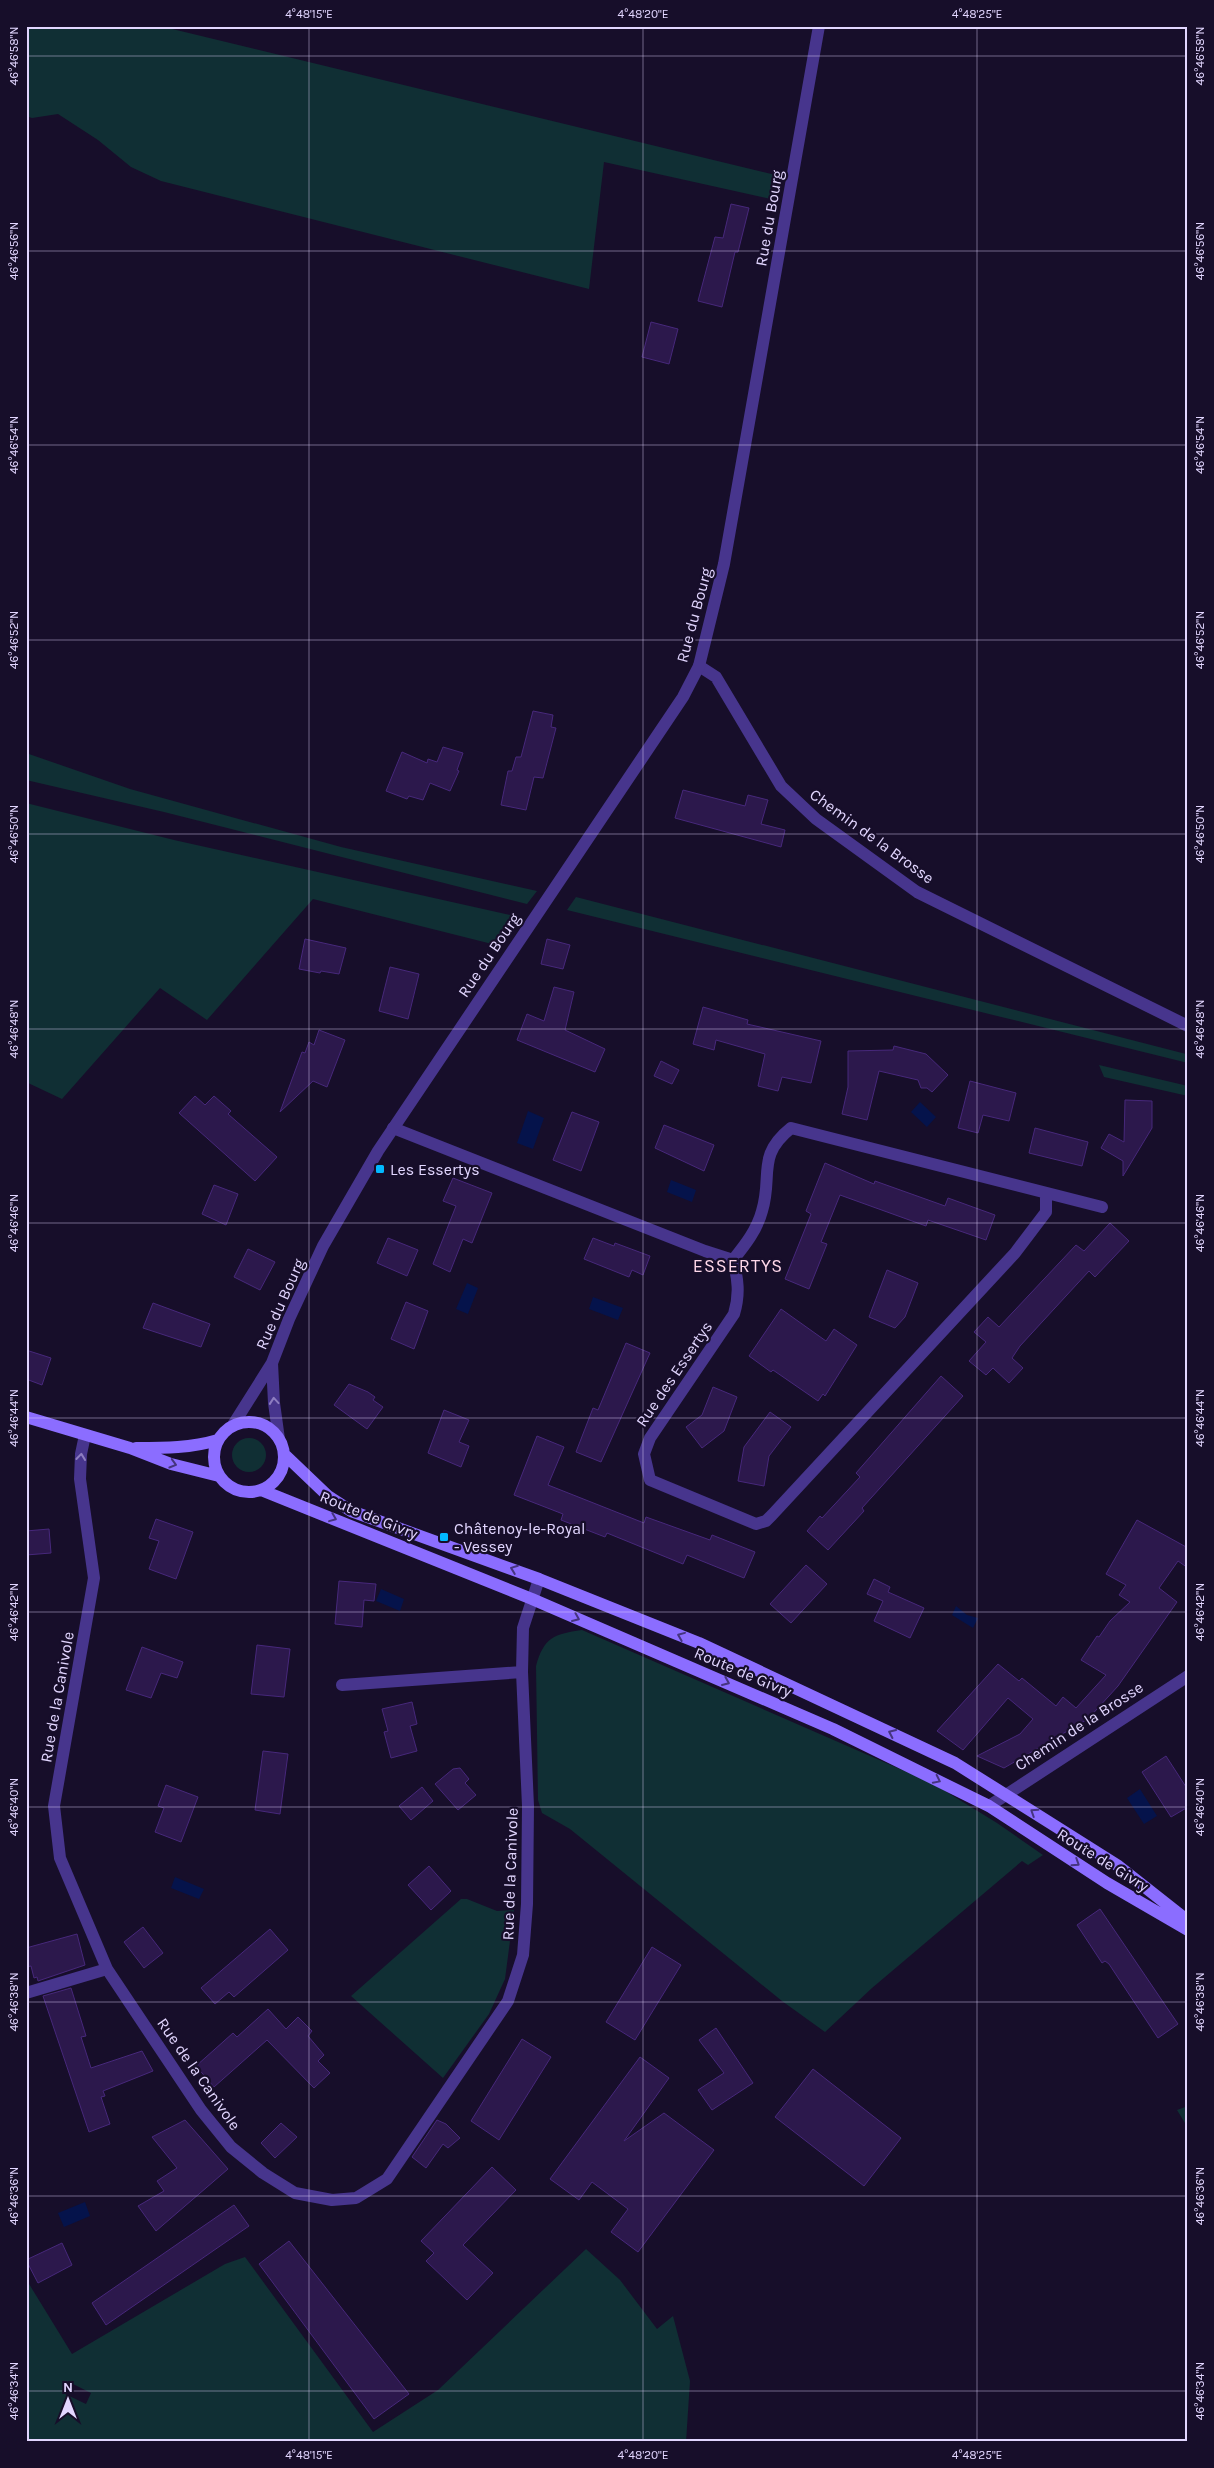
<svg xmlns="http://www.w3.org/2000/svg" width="1214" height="2468" viewBox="0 0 1214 2468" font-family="Karla,sans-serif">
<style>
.green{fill:#102f34;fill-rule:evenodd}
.water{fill:#05134b}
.building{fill:#2c184c;stroke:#47287b}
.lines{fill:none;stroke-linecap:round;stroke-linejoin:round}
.minor{stroke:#47358d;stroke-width:12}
.tertiary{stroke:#47358d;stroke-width:12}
.secondary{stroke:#8b6dff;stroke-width:12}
.oneway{stroke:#8d7dc0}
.oneway2{stroke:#45347f}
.ticks{fill:none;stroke:#e2d6ff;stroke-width:1;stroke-opacity:0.45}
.poi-dot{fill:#02b9ff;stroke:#170e2a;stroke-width:2}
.labels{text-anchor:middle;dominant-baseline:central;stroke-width:4.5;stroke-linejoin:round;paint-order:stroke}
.street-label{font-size:16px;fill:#e2d6ff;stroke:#170e2a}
.poi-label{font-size:16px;fill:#e2d6ff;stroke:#170e2a;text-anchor:start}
.neighbourhood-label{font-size:18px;letter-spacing:1px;fill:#ffd8ea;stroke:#170e2a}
.neatline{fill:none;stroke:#e2d6ff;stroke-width:2}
.ticks-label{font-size:12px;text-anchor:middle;fill:#e2d6ff}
</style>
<rect width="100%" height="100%" fill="#170e2a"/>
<path class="green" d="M 26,26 L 164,27 L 780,176 L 775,200 L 604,162 L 589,289 L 161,181 L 131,167 L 98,140 L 58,114 L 32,118 L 26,116 Z
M 26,753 L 130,789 L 341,847 L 537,891 L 527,904 L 164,812 L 26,780 Z
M 26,803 L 174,840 L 515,916 L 500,946 L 313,899 L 207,1020 L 160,988 L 62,1099 L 26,1082 Z
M 576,897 L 1186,1054 L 1188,1048 L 1188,1063 L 567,910 Z
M 1099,1065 L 1188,1086 L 1188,1096 L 1104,1077 Z
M232 1455a17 17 0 1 1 34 0a17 17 0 1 1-34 0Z
M 582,1630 L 932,1783 L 997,1823 L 1043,1855 L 1028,1865 L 1022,1861 L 872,1988 L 825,2032 L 782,2001 L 570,1829 L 542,1813 L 538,1800 L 536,1666 C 544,1638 553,1634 582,1630 Z
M 461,1899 L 467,1899 L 497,1911 L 514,1910 L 505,1979 L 489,2014 L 443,2078 L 351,1996 Z
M 1188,2106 L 1188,2128 L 1177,2110 Z
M 586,2249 L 620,2280 L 657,2329 L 673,2316 L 690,2381 L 686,2442 L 26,2442 L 26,2279 L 72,2354 L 225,2264 L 245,2257 L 373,2432 L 438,2390 ZM 69,2382 L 91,2393 L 86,2404 L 63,2393 Z"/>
<path class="water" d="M 920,1102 L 936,1117 L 927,1127 L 911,1112 Z
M 528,1111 L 544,1118 L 533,1149 L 517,1143 Z
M 671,1180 L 696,1190 L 692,1202 L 667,1192 Z
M 467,1283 L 478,1288 L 468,1314 L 456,1309 Z
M 593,1297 L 623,1308 L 618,1320 L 589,1309 Z
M 381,1589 L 404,1599 L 400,1611 L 376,1601 Z
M 956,1606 L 967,1615 L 978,1618 L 973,1628 L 952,1615 Z
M 1140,1789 L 1157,1816 L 1144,1824 L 1127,1798 Z
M 175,1877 L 204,1889 L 199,1899 L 171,1888 Z
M 85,2202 L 90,2216 L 64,2227 L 58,2213 Z"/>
<path class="building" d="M 731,204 L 749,208 L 738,252 L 735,252 L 722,307 L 698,301 L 715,237 L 723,238 Z
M 651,322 L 678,329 L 669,364 L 642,357 Z
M 533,711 L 553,715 L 551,727 L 556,728 L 543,778 L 534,777 L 526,810 L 501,805 L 508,771 L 512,771 L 516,757 L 521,757 Z
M 443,747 L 463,753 L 457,770 L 459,771 L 450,791 L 430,783 L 423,800 L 409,796 L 407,799 L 386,791 L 402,752 L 427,763 L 428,759 L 437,762 Z
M 683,790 L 745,806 L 748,795 L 768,800 L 761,824 L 785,830 L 781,847 L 675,818 Z
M 305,939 L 346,948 L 339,974 L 321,971 L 320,973 L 299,969 Z
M 547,939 L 570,945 L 563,969 L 541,964 Z
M 390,967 L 419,974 L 408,1019 L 379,1011 Z
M 554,987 L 574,992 L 565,1030 L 605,1049 L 595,1072 L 517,1040 L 527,1014 L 544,1021 Z
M 703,1007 L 748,1020 L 747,1024 L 821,1041 L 811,1083 L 782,1077 L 778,1091 L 758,1086 L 765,1054 L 716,1040 L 714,1050 L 693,1044 Z
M 319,1030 L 345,1040 L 327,1087 L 313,1081 L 280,1112 L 302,1052 L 305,1053 L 309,1042 L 314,1045 Z
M 894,1046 L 926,1054 L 948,1075 L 932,1092 L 927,1088 L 921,1088 L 918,1080 L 879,1071 L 867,1120 L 842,1114 L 848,1087 L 848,1051 L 893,1050 Z
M 661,1061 L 679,1070 L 672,1084 L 654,1076 Z
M 970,1081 L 1016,1093 L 1009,1121 L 983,1115 L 978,1133 L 958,1128 Z
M 195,1096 L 205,1105 L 214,1096 L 231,1111 L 228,1114 L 277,1157 L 255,1181 L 179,1113 Z
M 1125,1100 L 1152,1101 L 1152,1128 L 1123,1176 L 1123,1161 L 1101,1148 L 1109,1134 L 1124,1142 Z
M 572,1112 L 599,1122 L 581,1171 L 553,1160 Z
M 664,1125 L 714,1145 L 704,1171 L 655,1148 Z
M 1035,1128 L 1088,1142 L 1082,1166 L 1029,1153 Z
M 825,1163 L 874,1184 L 875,1181 L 945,1206 L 948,1198 L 995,1215 L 986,1240 L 928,1220 L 926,1226 L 840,1195 L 821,1242 L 827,1244 L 809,1289 L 785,1279 L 811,1214 L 806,1211 Z
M 453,1178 L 492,1193 L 472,1243 L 463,1239 L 450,1272 L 433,1264 L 456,1206 L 443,1201 Z
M 214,1185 L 238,1194 L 226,1225 L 202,1214 Z
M 1110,1223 L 1129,1241 L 1095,1277 L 1089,1271 L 1020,1346 L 1012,1358 L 1023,1368 L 1009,1383 L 993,1368 L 986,1375 L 969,1361 L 986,1342 L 974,1332 L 988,1317 L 999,1327 L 1076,1245 L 1084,1251 Z
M 388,1238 L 418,1250 L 407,1276 L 377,1263 Z
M 593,1238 L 614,1246 L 615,1243 L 650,1256 L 643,1275 L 632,1270 L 629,1277 L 584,1259 Z
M 248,1249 L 275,1262 L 260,1290 L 234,1277 Z
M 887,1270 L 918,1283 L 905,1317 L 895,1328 L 869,1317 Z
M 406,1302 L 428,1311 L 414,1349 L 391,1339 Z
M 153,1303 L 210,1324 L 201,1347 L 143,1328 Z
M 781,1309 L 826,1341 L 834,1329 L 857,1345 L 825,1396 L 823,1394 L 818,1401 L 773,1370 L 771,1372 L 749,1356 Z
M 626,1343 L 650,1353 L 601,1462 L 576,1452 L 593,1408 L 598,1410 Z
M 26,1350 L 51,1358 L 42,1385 L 26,1379 Z
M 941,1376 L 963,1396 L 862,1508 L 864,1511 L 828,1550 L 807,1531 L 820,1516 L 822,1518 L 860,1477 L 856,1473 Z
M 349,1384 L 368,1392 L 375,1397 L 373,1400 L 383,1407 L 367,1429 L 334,1405 Z
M 713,1387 L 737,1397 L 724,1431 L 702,1448 L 686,1427 L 702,1415 Z
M 444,1410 L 469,1420 L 459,1442 L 469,1446 L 461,1467 L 428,1453 Z
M 770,1412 L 791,1427 L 769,1456 L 764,1486 L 738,1481 L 744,1447 Z
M 537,1436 L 564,1447 L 548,1485 L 644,1523 L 646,1517 L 710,1540 L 712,1535 L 755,1552 L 744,1578 L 687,1555 L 683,1564 L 607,1533 L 605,1537 L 561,1520 L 563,1514 L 514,1495 Z
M 156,1519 L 193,1532 L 176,1579 L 149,1569 L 159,1541 L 149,1538 Z
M 1137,1520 L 1188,1548 L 1188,1568 L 1178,1561 L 1159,1588 L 1177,1602 L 1118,1686 L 1088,1719 L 1004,1768 L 977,1756 L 1020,1734 L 1033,1719 L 1008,1698 L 963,1750 L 937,1731 L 998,1664 L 1019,1681 L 1022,1678 L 1056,1706 L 1063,1697 L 1076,1708 L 1106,1675 L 1081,1660 L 1097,1636 L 1099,1637 L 1110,1621 L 1130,1602 L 1119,1595 L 1126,1585 L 1106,1574 Z
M 49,1529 L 51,1553 L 26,1555 L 26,1531 Z
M 806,1565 L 827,1584 L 791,1623 L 770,1604 Z
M 874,1579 L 890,1587 L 888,1592 L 924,1608 L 910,1638 L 874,1621 L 883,1601 L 867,1594 Z
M 339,1581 L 376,1584 L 374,1601 L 364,1600 L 362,1627 L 335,1624 Z
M 257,1645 L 290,1649 L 284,1697 L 251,1694 Z
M 142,1647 L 183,1662 L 177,1678 L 161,1673 L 151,1698 L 126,1690 Z
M 412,1702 L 417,1724 L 410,1726 L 417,1751 L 391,1758 L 384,1732 L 388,1731 L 382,1709 Z
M 263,1751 L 288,1754 L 280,1814 L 255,1810 Z
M 1166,1756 L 1188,1790 L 1188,1807 L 1171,1817 L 1142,1772 Z
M 460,1768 L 469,1779 L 465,1783 L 476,1795 L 458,1810 L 435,1784 L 453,1769 Z
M 166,1785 L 198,1797 L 181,1842 L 155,1832 L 164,1808 L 158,1806 Z
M 422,1787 L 433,1801 L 411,1820 L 399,1806 Z
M 429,1866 L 451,1891 L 431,1910 L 408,1885 Z
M 1100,1909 L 1178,2024 L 1158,2038 L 1109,1964 L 1105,1961 L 1102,1963 L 1077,1925 Z
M 143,1927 L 163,1953 L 144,1968 L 124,1942 Z
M 270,1929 L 288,1950 L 234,1997 L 229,1992 L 215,2004 L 201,1988 Z
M 77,1934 L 85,1965 L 38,1981 L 37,1977 L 34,1978 L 31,1966 L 26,1967 L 26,1948 Z
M 652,1947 L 681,1965 L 635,2040 L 606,2022 Z
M 71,1988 L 86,2036 L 81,2037 L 91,2068 L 142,2051 L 153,2071 L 103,2091 L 105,2096 L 101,2097 L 110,2124 L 89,2132 L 43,1996 Z
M 268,2009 L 286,2029 L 298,2017 L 312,2031 L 308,2036 L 324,2055 L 318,2061 L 330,2073 L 314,2088 L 267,2040 L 214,2087 L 196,2066 L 233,2033 L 237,2037 Z
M 716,2028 L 753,2083 L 712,2110 L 698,2090 L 724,2073 L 699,2040 Z
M 522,2039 L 551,2057 L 499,2140 L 471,2121 Z
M 640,2057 L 669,2078 L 624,2141 L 664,2113 L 714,2150 L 638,2252 L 611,2232 L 628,2209 L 592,2182 L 579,2200 L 550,2179 Z
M 813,2069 L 901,2138 L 864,2186 L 775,2117 Z
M 185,2120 L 228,2169 L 156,2231 L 138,2206 L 164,2191 L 157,2181 L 177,2168 L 152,2137 Z
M 437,2120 L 446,2124 L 460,2138 L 448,2148 L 443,2144 L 426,2168 L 412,2157 Z
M 281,2123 L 297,2137 L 275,2158 L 261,2143 Z
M 492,2167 L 516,2190 L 463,2245 L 493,2273 L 467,2300 L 426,2261 L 434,2253 L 421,2241 Z
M 234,2205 L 249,2226 L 106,2325 L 92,2303 Z
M 289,2241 L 409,2394 L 374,2419 L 259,2264 Z
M 62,2243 L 72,2265 L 38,2283 L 26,2260 Z"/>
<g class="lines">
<path class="minor" d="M 699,666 L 716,677 L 781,786 L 816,819 L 917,892 L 1188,1026
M 393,1128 L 705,1251 L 733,1260
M 733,1260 C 738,1279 740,1294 734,1314 L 650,1438 L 644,1454 L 650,1480 L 756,1524 L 766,1521 L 772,1515 L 1015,1253 L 1046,1212 L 1046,1194
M 733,1260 C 745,1245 757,1230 762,1211 C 773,1175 756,1156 791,1128 L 1102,1207
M 85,1435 L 81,1454 L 80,1479 L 94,1578 L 54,1806 L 60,1858 L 107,1969 L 201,2110 L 231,2147 L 263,2173 L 295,2193 L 332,2200 L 356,2198 L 387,2179 L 508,2001 L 523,1955 L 527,1904 L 528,1806 L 522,1672 L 523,1628 L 539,1579
M 342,1685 L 522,1672
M 989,1806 L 1188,1676
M 26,1993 L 107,1969"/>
<path class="tertiary" d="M 272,1363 L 274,1403 L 279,1439
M 233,1425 L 272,1363 L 289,1319 L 323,1246 L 378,1151 L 683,697 L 699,666 L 724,564 L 819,26"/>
<path class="secondary" d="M 26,1417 L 130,1448 L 171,1464 L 219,1476
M214 1457a35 35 0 1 1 70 0a35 35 0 1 1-70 0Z
M 136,1448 C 165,1448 191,1448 218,1440
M 284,1454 L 328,1496 L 351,1511 L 539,1579 L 699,1643 L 955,1763 L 1117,1865 L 1188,1921
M 261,1490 L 532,1599 L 833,1729 L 989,1806 L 1107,1883 L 1188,1930"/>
</g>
<defs><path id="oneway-chevron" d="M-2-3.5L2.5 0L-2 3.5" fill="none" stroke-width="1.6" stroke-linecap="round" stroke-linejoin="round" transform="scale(1.25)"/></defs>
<g class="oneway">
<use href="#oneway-chevron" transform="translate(274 1401) rotate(-95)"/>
<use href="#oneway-chevron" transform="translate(81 1457) rotate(-84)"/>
</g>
<g class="oneway2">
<use href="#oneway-chevron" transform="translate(173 1464) rotate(16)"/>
<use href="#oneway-chevron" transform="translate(333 1518) rotate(22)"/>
<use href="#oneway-chevron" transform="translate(514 1569) rotate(-159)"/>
<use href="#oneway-chevron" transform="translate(576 1618) rotate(23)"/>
<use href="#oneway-chevron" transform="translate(681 1636) rotate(-158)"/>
<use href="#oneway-chevron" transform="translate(726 1682) rotate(23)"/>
<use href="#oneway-chevron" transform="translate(892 1733) rotate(-155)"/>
<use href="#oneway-chevron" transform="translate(937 1780) rotate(26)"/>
<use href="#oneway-chevron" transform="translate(1034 1812) rotate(-147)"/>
<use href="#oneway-chevron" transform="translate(1076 1863) rotate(33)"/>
</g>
<path class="ticks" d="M 309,26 L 309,2442M 643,26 L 643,2442M 977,26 L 977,2442M 26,56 L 1188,56M 26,251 L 1188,251M 26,445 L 1188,445M 26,640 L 1188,640M 26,834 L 1188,834M 26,1029 L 1188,1029M 26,1223 L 1188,1223M 26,1418 L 1188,1418M 26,1612 L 1188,1612M 26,1807 L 1188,1807M 26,2002 L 1188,2002M 26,2196 L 1188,2196M 26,2391 L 1188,2391"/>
<g class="poi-dot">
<rect x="375" y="1164" width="10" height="10" rx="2.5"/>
<rect x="439" y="1532" width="10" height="10" rx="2.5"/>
</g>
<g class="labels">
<g class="street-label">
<text transform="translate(769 218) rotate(-80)">Rue du Bourg</text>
<text transform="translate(694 615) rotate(-75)">Rue du Bourg</text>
<text transform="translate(872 836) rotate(36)">Chemin de la Brosse</text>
<text transform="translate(489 955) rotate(-56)">Rue du Bourg</text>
<text transform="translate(280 1304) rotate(-66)">Rue du Bourg</text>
<text transform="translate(674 1374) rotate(-56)">Rue des Essertys</text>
<text transform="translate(369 1515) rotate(22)">Route de Givry</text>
<text transform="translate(743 1672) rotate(23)">Route de Givry</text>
<text transform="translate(57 1697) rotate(-80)">Rue de la Canivole</text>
<text transform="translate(1079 1726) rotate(-33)">Chemin de la Brosse</text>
<text transform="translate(1103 1860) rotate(32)">Route de Givry</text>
<text transform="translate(510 1874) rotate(-88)">Rue de la Canivole</text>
<text transform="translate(199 2074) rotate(55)">Rue de la Canivole</text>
</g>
<g class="poi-label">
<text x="390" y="1169">Les Essertys</text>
<text x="454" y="1528">Châtenoy-le-Royal<tspan x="454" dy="18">- Vessey</tspan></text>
</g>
<g class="neighbourhood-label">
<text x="738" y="1266">ESSERTYS</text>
</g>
</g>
<rect width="1214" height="2468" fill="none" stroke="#170e2a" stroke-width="55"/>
<g transform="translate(68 2400)" stroke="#170e2a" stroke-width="4" paint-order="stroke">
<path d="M0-4L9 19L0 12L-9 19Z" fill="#e2d6ff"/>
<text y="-8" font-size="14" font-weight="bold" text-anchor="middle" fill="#e2d6ff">N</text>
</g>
<rect x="28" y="28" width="1158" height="2412" class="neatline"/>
<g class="ticks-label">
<text x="309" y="18">4°48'15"E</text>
<text x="643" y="18">4°48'20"E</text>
<text x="977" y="18">4°48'25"E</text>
<text transform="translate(14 56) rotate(-90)" y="4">46°46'58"N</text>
<text transform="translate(1200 56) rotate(-90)" y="4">46°46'58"N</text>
<text transform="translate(14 251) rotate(-90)" y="4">46°46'56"N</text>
<text transform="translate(1200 251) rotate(-90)" y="4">46°46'56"N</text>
<text transform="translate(14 445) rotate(-90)" y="4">46°46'54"N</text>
<text transform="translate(1200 445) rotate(-90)" y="4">46°46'54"N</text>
<text transform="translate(14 640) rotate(-90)" y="4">46°46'52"N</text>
<text transform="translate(1200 640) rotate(-90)" y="4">46°46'52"N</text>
<text transform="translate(14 834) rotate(-90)" y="4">46°46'50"N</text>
<text transform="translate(1200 834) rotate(-90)" y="4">46°46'50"N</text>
<text transform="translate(14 1029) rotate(-90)" y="4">46°46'48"N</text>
<text transform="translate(1200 1029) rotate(-90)" y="4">46°46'48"N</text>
<text transform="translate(14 1223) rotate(-90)" y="4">46°46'46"N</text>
<text transform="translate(1200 1223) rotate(-90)" y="4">46°46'46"N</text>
<text transform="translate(14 1418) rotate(-90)" y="4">46°46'44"N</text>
<text transform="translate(1200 1418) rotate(-90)" y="4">46°46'44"N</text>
<text transform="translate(14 1612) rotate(-90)" y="4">46°46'42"N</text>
<text transform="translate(1200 1612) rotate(-90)" y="4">46°46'42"N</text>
<text transform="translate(14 1807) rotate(-90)" y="4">46°46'40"N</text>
<text transform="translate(1200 1807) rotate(-90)" y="4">46°46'40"N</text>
<text transform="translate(14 2002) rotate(-90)" y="4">46°46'38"N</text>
<text transform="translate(1200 2002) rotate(-90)" y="4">46°46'38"N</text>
<text transform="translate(14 2196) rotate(-90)" y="4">46°46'36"N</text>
<text transform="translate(1200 2196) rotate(-90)" y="4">46°46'36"N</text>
<text transform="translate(14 2391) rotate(-90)" y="4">46°46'34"N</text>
<text transform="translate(1200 2391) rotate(-90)" y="4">46°46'34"N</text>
<text x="309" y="2459">4°48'15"E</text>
<text x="643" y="2459">4°48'20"E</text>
<text x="977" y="2459">4°48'25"E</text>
</g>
</svg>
